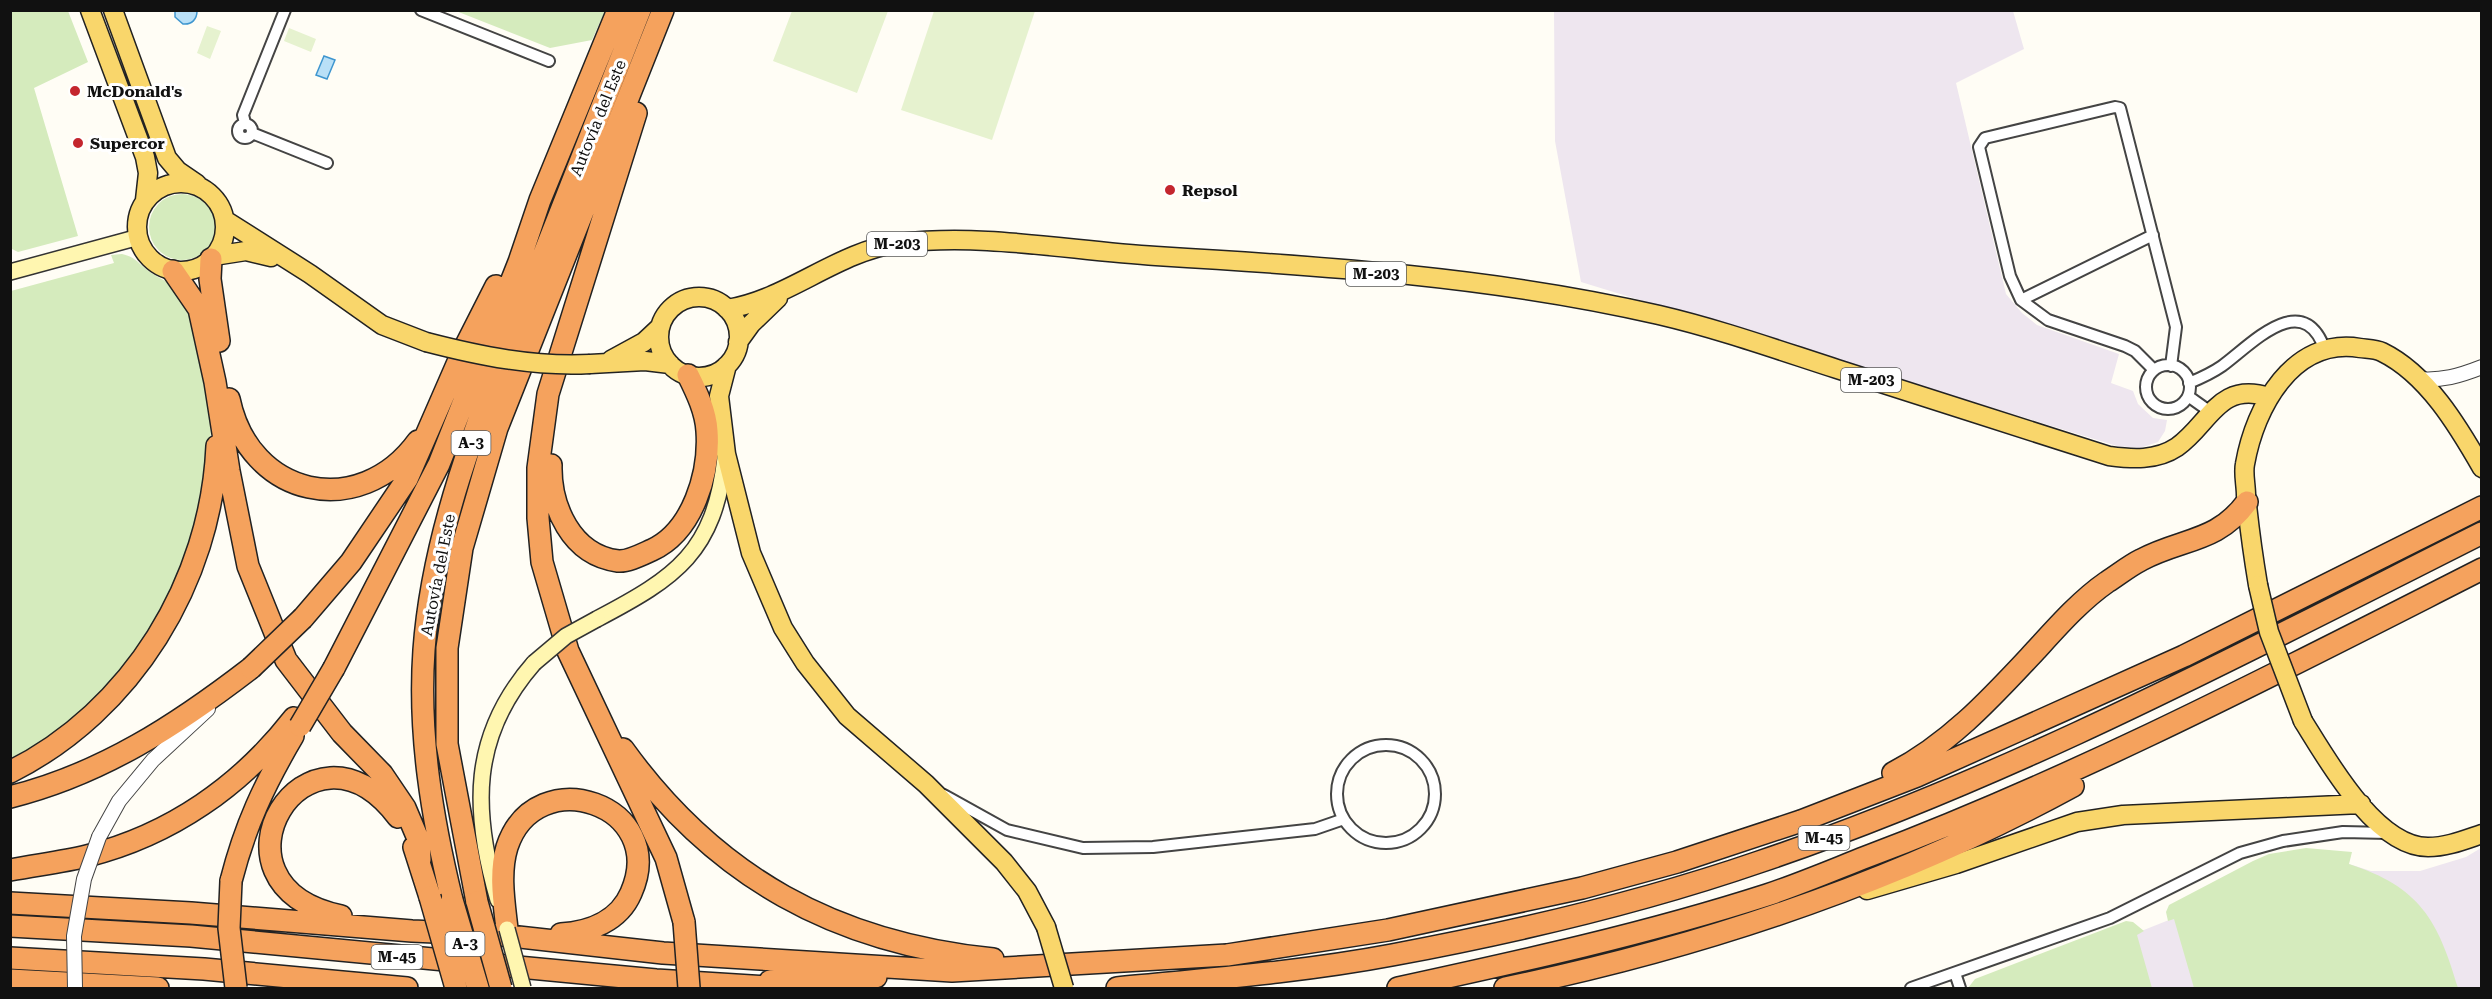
<svg xmlns="http://www.w3.org/2000/svg" width="2492" height="999" viewBox="0 0 2492 999" font-family="'Roboto Serif',serif">
<style>
.industrial{fill:#eee6ef}
.green{fill:#d5ebbd}
.pitch{fill:#e6f2cf}
.water{fill:#b9e0f7;stroke:#3f96cf;stroke-width:1.5}
.lines{fill:none;stroke-linecap:round;stroke-linejoin:round}
.minor-casing{stroke:#444;stroke-width:14}
.tertiary-casing{stroke:#444;stroke-width:16}
.secondary-casing{stroke:#333;stroke-width:18}
.primary-casing{stroke:#222;stroke-width:21}
.motorway-casing{stroke:#222;stroke-width:24}
.minor{stroke:#fff;stroke-width:10}
.tertiary{stroke:#fff;stroke-width:14}
.secondary{stroke:#fff6b0;stroke-width:15}
.primary{stroke:#f9d66b;stroke-width:18}
.motorway{stroke:#f5a25d;stroke-width:21}
.tertiary-bridge-casing{stroke:#444;stroke-width:16;stroke-linecap:butt}
.secondary-bridge-casing{stroke:#333;stroke-width:18;stroke-linecap:butt}
.primary-bridge-casing{stroke:#222;stroke-width:21;stroke-linecap:butt}
.motorway-bridge-casing{stroke:#222;stroke-width:24;stroke-linecap:butt}
.tertiary-bridge{stroke:#fff;stroke-width:14}
.secondary-bridge{stroke:#fff6b0;stroke-width:15}
.primary-bridge{stroke:#f9d66b;stroke-width:18}
.motorway-bridge{stroke:#f5a25d;stroke-width:21}
.poi-dot{fill:#c4262e;stroke:#fff;stroke-width:2}
.labels{text-anchor:middle;dominant-baseline:central;stroke-width:6;stroke-linejoin:round;paint-order:stroke}
.shield{fill:#fff;stroke:#585858;stroke-width:1.5}
.shield-label{font-size:15px;font-weight:bold;fill:#111}
.poi-label{font-size:16px;font-weight:bold;fill:#111;stroke:#fff;text-anchor:start}
.street-label{font-size:16px;fill:#111;stroke:#fff}
</style>
<rect width="100%" height="100%" fill="#fffdf5"/>
<path class="industrial" d="M 1554,11 L 2013,11 L 2024,49 L 1956,83 L 2006,294 L 2022,313 L 2037,325 L 2119,354 L 2111,383 L 2133,391 L 2138,404 L 2153,418 L 2167,420 L 2165,431 L 2158,442 L 2140,448 L 2117,446 L 1581,282 L 1555,141 Z
M 2481,848 L 2481,988 L 1998,988 L 2174,918 L 2349,864 L 2371,871 L 2420,871 L 2466,857 Z"/>
<path class="green" d="M 10,11 L 68,11 L 88,62 L 34,88 L 78,236 L 18,252 L 10,248 Z
M 456,11 L 605,11 L 592,40 L 550,48 Z
M149 227a33 33 0 1 1 66 0a33 33 0 1 1-66 0Z
M 122,254 C 135,257 136,261 146,269 C 159,280 175,283 187,295 C 195,328 207,363 210,397 C 217,494 183,588 127,665 C 113,685 95,707 75,722 C 55,737 32,750 11,764 L 11,291 L 114,263 L 111,255 Z
M 2306,848 L 2352,852 L 2349,864 C 2420,887 2438,920 2458,988 L 2194,988 L 2174,919 L 2168,921 L 2166,912 L 2169,905 L 2253,861 L 2269,854 Z
M 2126,921 L 2133,922 L 2144,931 L 2137,935 L 2152,988 L 1968,988 L 1975,979 Z"/>
<path class="pitch" d="M 792,11 L 888,11 L 857,93 L 773,61 Z
M 934,11 L 1035,11 L 992,140 L 901,110 Z
M 207,26 L 221,31 L 210,59 L 197,53 Z
M 289,28 L 316,39 L 311,52 L 284,41 Z"/>
<path class="water" d="M 197,11 C 197,19 192,25 183,24 L 175,17 L 175,11 Z
M 324,56 L 335,60 L 327,79 L 316,75 Z"/>
<g class="lines">
<defs>
<path id="minor" d="M 421,10 L 549,61
M 245,123 L 243,115 L 285,10
M238 131a7 7 0 1 1 14 0a7 7 0 1 1-14 0Z
M 252,133 L 327,163
M 2021,300 L 2153,235
M2146 387a22 22 0 1 1 44 0a22 22 0 1 1-44 0Z
M 2154,370 L 2135,351 L 2125,346 L 2048,320 L 2021,300 L 2010,276 L 1979,147 L 1985,138 L 2115,107 L 2120,108 L 2176,327 L 2171,366
M 2189,383 C 2201,378 2212,373 2222,366 C 2251,345 2303,287 2325,350
M 2188,396 L 2209,411
M1337 794a49 49 0 1 1 98 0a49 49 0 1 1-98 0Z
M 944,795 L 1007,830 L 1083,848 L 1153,847 L 1315,829 L 1344,819
M 1955,973 L 1960,988
M 1911,988 L 2110,918 L 2240,853 L 2283,841 L 2343,832 L 2388,833"/>
<path id="tertiary" d="M 2418,379 C 2442,381 2459,376 2482,367
M 99,837 L 119,801 L 153,760 L 208,709"/>
<path id="secondary" d="M 10,272 L 139,237
M 597,619 C 677,577 714,552 725,458
M 498,900 C 472,811 470,736 534,663"/>
<path id="primary" d="M 90,10 L 145,157 L 148,173 L 145,200
M 113,10 L 167,158 L 178,171 L 197,184
M137 227a44 44 0 1 1 88 0a44 44 0 1 1-88 0Z
M 225,220 L 310,274 L 382,325 L 426,342
M 214,256 L 246,251 L 271,257
M659 337a40 40 0 1 1 80 0a40 40 0 1 1-80 0Z
M 727,309 C 789,299 837,251 900,243 C 985,233 1071,251 1156,256 C 1324,266 1495,277 1659,315 C 1719,329 1778,350 1837,369 C 1928,398 2018,427 2109,456 C 2132,459 2156,461 2177,447 C 2210,424 2218,381 2269,397
M 738,342 L 751,324 L 778,298
M 611,360 L 644,342 L 660,327
M 590,364 L 645,361 L 670,364
M 727,365 L 719,396 L 726,454 L 751,553 L 783,628 L 805,663 L 847,716 L 926,784 L 1004,862 L 1027,891 L 1046,927
M 2258,585 C 2253,555 2249,526 2246,495 C 2246,485 2243,473 2245,464 C 2255,407 2293,337 2360,348 C 2367,349 2376,349 2382,352 C 2427,374 2458,426 2482,468
M 2303,721 C 2328,761 2376,847 2428,847 C 2447,847 2464,840 2482,834
M 1867,890 L 1956,864 L 2077,822 L 2123,815 L 2361,804"/>
<path id="motorway" d="M 636,113 L 548,394 L 538,468 L 538,518 L 542,562 L 568,651 L 666,858 L 684,922
M 211,259 L 210,279 L 219,341
M 173,271 L 199,309 L 215,382 L 229,471 L 248,566 L 286,660 L 342,733 L 382,774 L 405,808 L 419,841 L 420,860
M 229,399 C 249,497 359,522 418,441
M 551,465 C 550,506 571,555 618,561 C 628,562 643,554 652,550 C 693,531 710,473 707,431 C 706,412 697,393 688,375
M 303,618 L 351,562 L 407,479 L 462,353 L 496,286
M 334,668 L 439,464 L 519,262 L 540,200 L 618,10
M 623,749 C 716,878 836,943 993,959
M 10,772 C 132,711 211,582 217,446
M 1893,773 C 1951,743 1993,696 2037,649 C 2058,626 2081,600 2107,582 C 2118,575 2129,566 2141,560 C 2182,538 2217,543 2247,502
M 10,797 C 102,774 177,725 251,668
M 414,847 L 430,897
M 10,870 C 36,865 62,862 87,856 C 171,835 241,786 294,718
M 231,881 C 245,826 264,785 293,736
M 452,900 C 432,818 418,734 424,650 C 433,528 480,414 525,302 C 563,205 602,108 640,10
M 477,902 L 447,744 L 447,648 L 462,548 L 497,428 L 663,10
M 10,903 L 191,913 L 412,931 L 503,935
M 341,916 C 193,885 308,698 398,817
M 10,926 L 191,936 L 656,980 L 783,988
M 507,929 C 504,902 499,873 507,847 C 536,759 670,805 631,893 C 619,921 590,932 561,934
M 501,935 L 663,953 L 952,971 L 1227,955 L 1388,930 L 1582,888 L 1677,862 L 1801,821 L 1917,776 L 2184,656 L 2482,507
M 10,958 L 204,969 L 407,988
M 10,980 L 158,988
M 770,981 L 827,981 L 876,977
M 1117,988 C 1209,979 1302,972 1392,955 C 1516,932 1640,903 1759,862 C 2011,777 2245,652 2482,533
M 1398,988 C 1522,961 1646,934 1767,895 C 1800,884 1833,870 1866,857 C 2078,777 2279,672 2482,569
M 1505,988 C 1703,947 1895,883 2073,786"/>
</defs>
<use href="#minor" class="minor-casing"/>
<use href="#tertiary" class="tertiary-casing"/>
<use href="#secondary" class="secondary-casing"/>
<use href="#primary" class="primary-casing"/>
<use href="#motorway" class="motorway-casing"/>
<use href="#minor" class="minor"/>
<use href="#tertiary" class="tertiary"/>
<use href="#secondary" class="secondary"/>
<use href="#primary" class="primary"/>
<use href="#motorway" class="motorway"/>
<defs>
<path id="tertiary-bridge" d="M 75,988 L 74,936 L 84,879 L 99,837"/>
<path id="secondary-bridge" d="M 534,663 L 566,636 L 597,619
M 507,929 L 523,988"/>
<path id="primary-bridge" d="M 426,342 C 480,356 534,367 590,364
M 2258,585 L 2269,632 L 2303,721
M 1046,927 L 1064,988"/>
<path id="motorway-bridge" d="M 251,668 L 303,618
M 300,726 L 334,668
M 231,881 L 229,928 L 236,988
M 430,897 L 456,988
M 452,900 L 478,988
M 477,902 L 501,988
M 684,922 L 689,988"/>
</defs>
<use href="#tertiary-bridge" class="tertiary-bridge-casing"/>
<use href="#secondary-bridge" class="secondary-bridge-casing"/>
<use href="#primary-bridge" class="primary-bridge-casing"/>
<use href="#motorway-bridge" class="motorway-bridge-casing"/>
<use href="#tertiary-bridge" class="tertiary-bridge"/>
<use href="#secondary-bridge" class="secondary-bridge"/>
<use href="#primary-bridge" class="primary-bridge"/>
<use href="#motorway-bridge" class="motorway-bridge"/>
</g>
<g class="poi-dot">
<circle cx="75" cy="91" r="6"/>
<circle cx="78" cy="143" r="6"/>
<circle cx="1170" cy="190" r="6"/>
</g>
<g class="labels">
<g class="shield">
<rect x="867" y="232" width="60" height="24" rx="4.5"/>
<rect x="1346" y="262" width="60" height="24" rx="4.5"/>
<rect x="1841" y="368" width="60" height="24" rx="4.5"/>
<rect x="451.5" y="431" width="39" height="24" rx="4.5"/>
<rect x="1798.5" y="826" width="51" height="24" rx="4.5"/>
<rect x="445.5" y="932" width="39" height="24" rx="4.5"/>
<rect x="371.5" y="945" width="51" height="24" rx="4.5"/>
</g>
<g class="shield-label">
<text x="897" y="244">M-203</text>
<text x="1376" y="274">M-203</text>
<text x="1871" y="380">M-203</text>
<text x="471" y="443">A-3</text>
<text x="1824" y="838">M-45</text>
<text x="465" y="944">A-3</text>
<text x="397" y="957">M-45</text>
</g>
<g class="poi-label">
<text x="87" y="91">McDonald's</text>
<text x="90" y="143">Supercor</text>
<text x="1182" y="190">Repsol</text>
</g>
<g class="street-label">
<text transform="translate(598 118) rotate(-68)">Autovía del Este</text>
<text transform="translate(438 575) rotate(-79)">Autovía del Este</text>
</g>
</g>
<rect width="2492" height="999" fill="none" stroke="#111111" stroke-width="24"/>
</svg>
